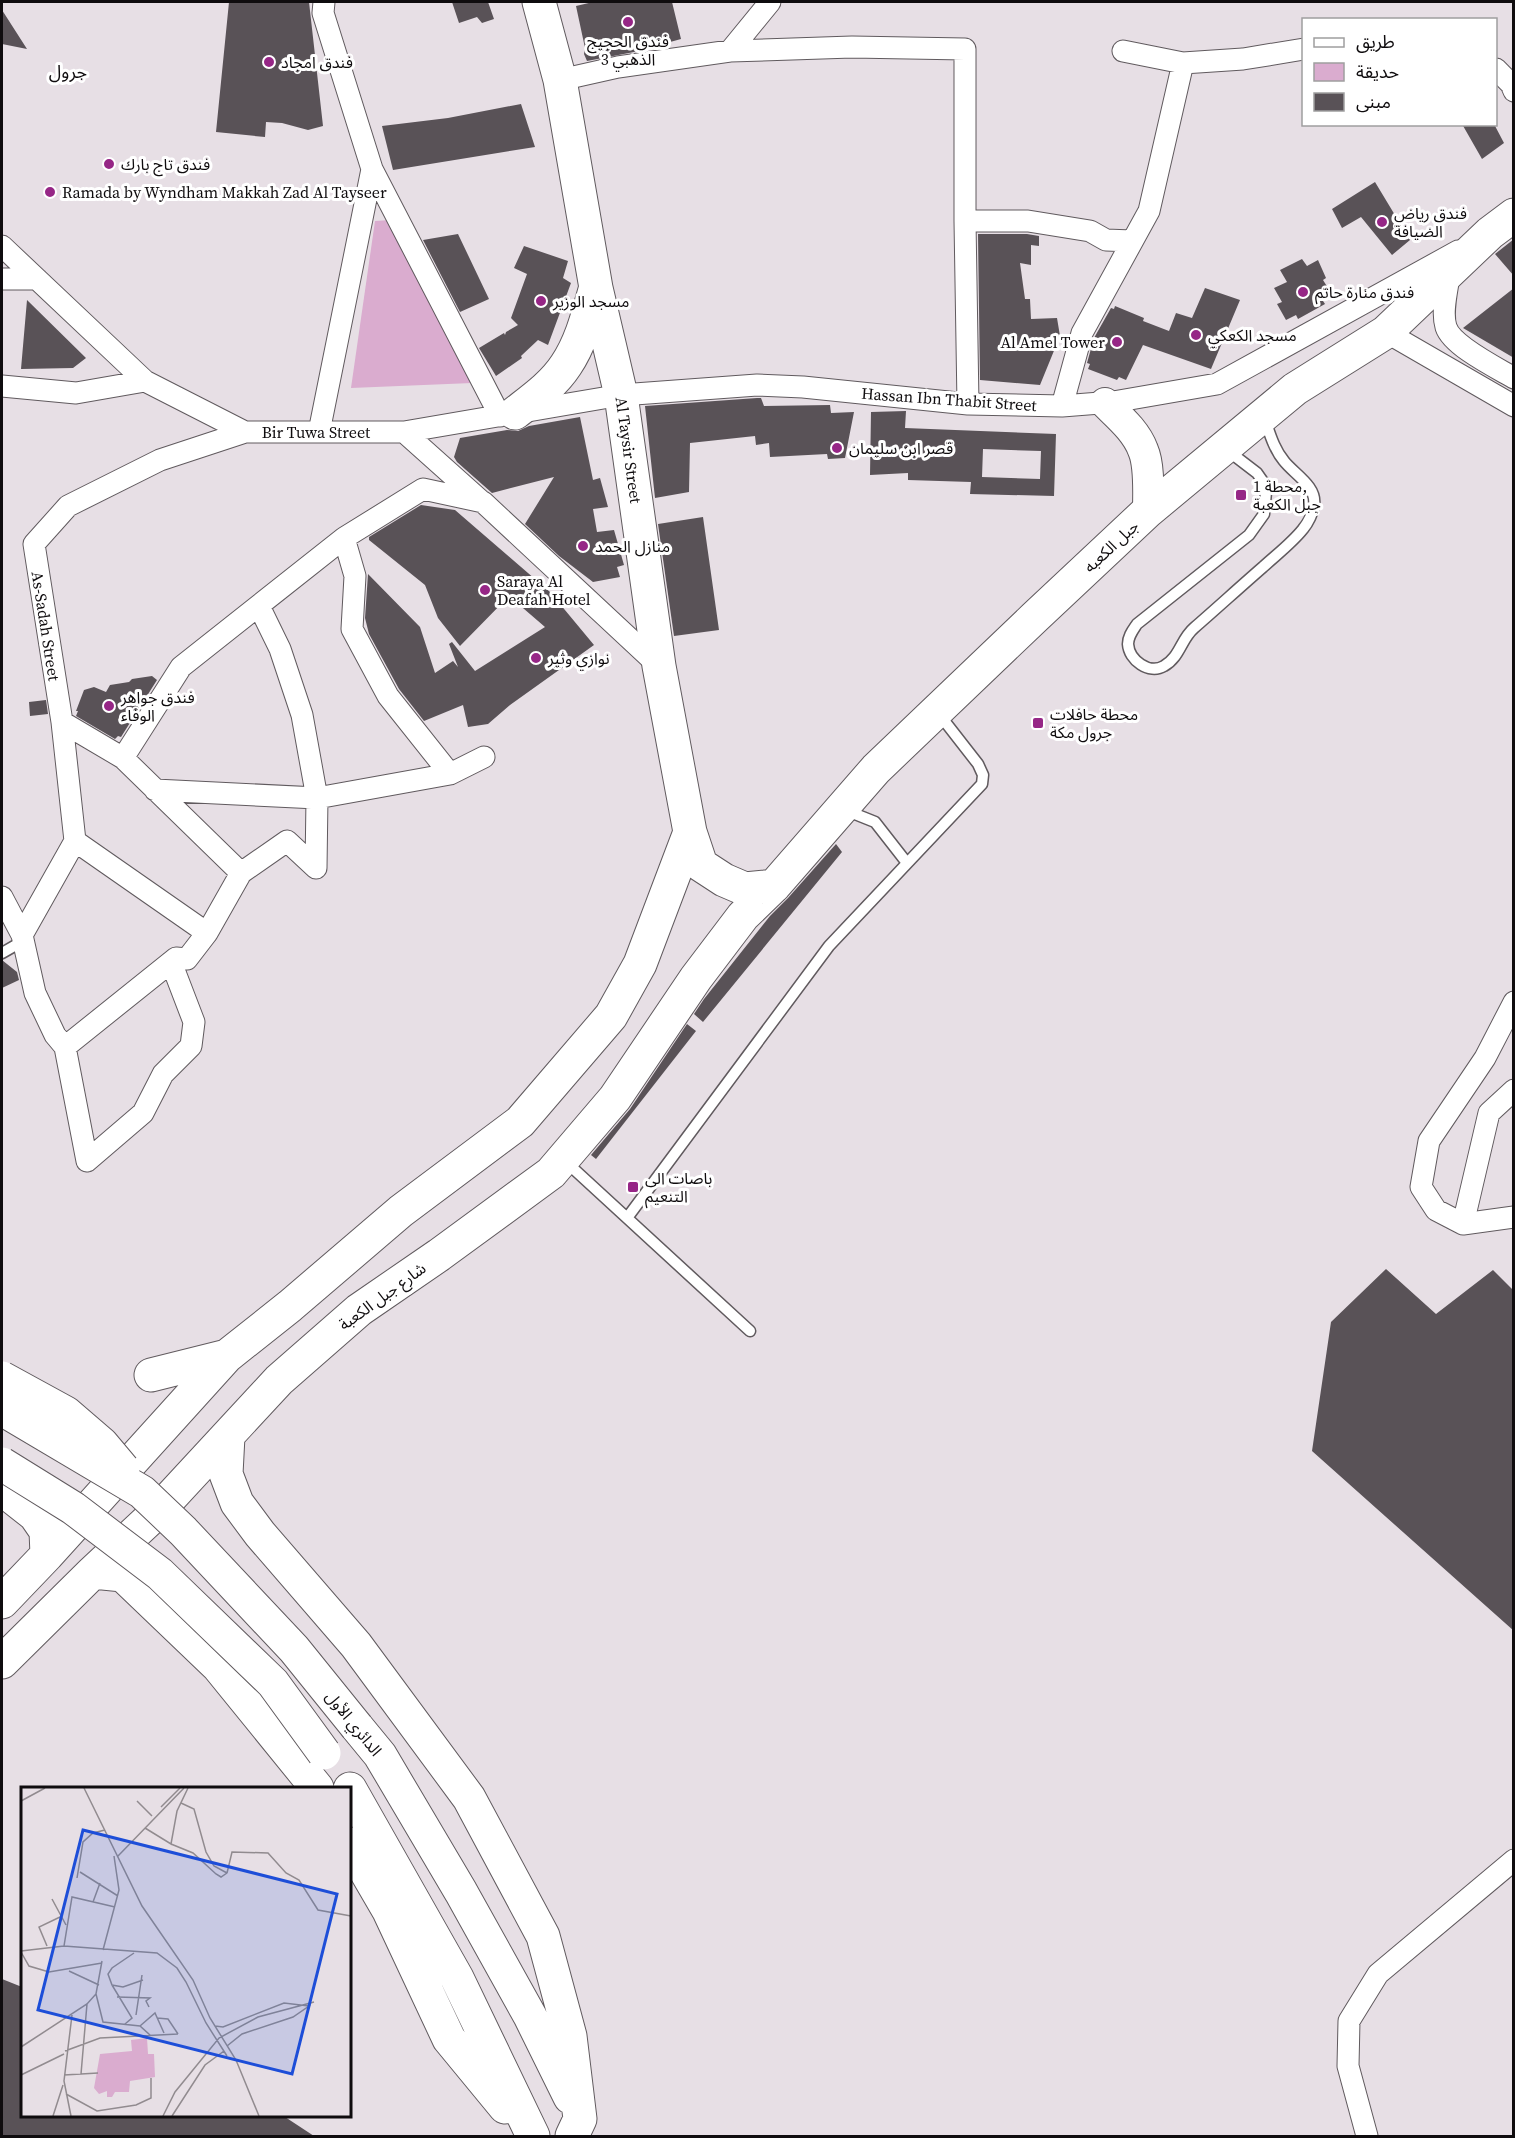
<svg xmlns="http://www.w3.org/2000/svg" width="1515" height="2138" viewBox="0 0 1515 2138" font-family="'Source Serif 4','Noto Sans Arabic',serif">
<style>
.green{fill:#daaccf}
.building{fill:#595257;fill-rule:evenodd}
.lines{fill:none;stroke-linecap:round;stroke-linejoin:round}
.lane-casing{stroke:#605a5e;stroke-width:13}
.street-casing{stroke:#605a5e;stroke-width:23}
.secondary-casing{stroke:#605a5e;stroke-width:32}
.highway-casing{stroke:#605a5e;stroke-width:35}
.lane{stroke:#fff;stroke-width:10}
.street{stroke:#fff;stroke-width:21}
.secondary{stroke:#fff;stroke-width:30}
.highway{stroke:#fff;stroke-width:33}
.highway-bridge-casing{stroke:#605a5e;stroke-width:35;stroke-linecap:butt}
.highway-bridge{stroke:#fff;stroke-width:33}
.poi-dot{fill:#962686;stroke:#fff;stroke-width:2}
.labels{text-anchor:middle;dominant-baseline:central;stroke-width:6;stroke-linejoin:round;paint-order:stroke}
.poi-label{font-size:16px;fill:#0f0c0e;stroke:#fff;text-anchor:start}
.street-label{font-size:16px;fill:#0f0c0e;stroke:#fff}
.neighbourhood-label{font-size:18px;fill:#0f0c0e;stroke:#fff}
.inset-road{fill:none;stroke:#918b8f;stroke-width:1.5}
.view{fill:#1d4ed8;fill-opacity:0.15;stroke:#1d4ed8;stroke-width:3}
.inset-edge{fill:none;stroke:#0f0c0e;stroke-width:3}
</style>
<rect width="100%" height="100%" fill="#e7dfe5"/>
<path class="green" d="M 391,220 L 472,383 L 351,388 L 375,221 Z"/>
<path class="building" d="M 229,2 L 309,2 L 323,126 L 308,130 L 282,123 L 266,122 L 265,137 L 216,132 Z
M 452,2 L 488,2 L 494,19 L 482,23 L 477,17 L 459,23 Z
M 593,2 L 672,2 L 681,39 L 634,52 L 587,61 L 584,54 L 585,48 L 576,6 Z
M 2,10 L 27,49 L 2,44 Z
M 521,104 L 535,147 L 393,170 L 382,126 L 448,118 Z
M 1462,124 L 1494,124 L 1504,143 L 1482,159 Z
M 1375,182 L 1410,240 L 1392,255 L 1361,217 L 1342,228 L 1332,209 Z
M 458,234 L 489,299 L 460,312 L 423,240 Z
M 978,234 L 1027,234 L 1039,236 L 1039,246 L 1031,245 L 1031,265 L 1020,263 L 1025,299 L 1030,299 L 1031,319 L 1057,318 L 1060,336 L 1040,385 L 980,380 Z
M 1514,239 L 1514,276 L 1495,254 Z
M 524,246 L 568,261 L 563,278 L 571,283 L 548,345 L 538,340 L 521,356 L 522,358 L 496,376 L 479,348 L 504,333 L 505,335 L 506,332 L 518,325 L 511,318 L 527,274 L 514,268 Z
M 1302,259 L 1307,266 L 1318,260 L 1326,278 L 1323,280 L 1333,296 L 1323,301 L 1325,304 L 1298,319 L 1296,315 L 1286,320 L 1277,304 L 1282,302 L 1274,288 L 1287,282 L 1280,270 Z
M 1205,288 L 1240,300 L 1211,369 L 1143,345 L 1126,380 L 1119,377 L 1117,380 L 1088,369 L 1090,364 L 1087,363 L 1094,338 L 1111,308 L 1114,309 L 1115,306 L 1144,318 L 1143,321 L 1169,331 L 1176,313 L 1192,318 Z
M 1514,288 L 1514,358 L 1463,328 Z
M 27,300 L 86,358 L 73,368 L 21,369 Z
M 757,398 L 761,398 L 764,406 L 830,405 L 831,413 L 854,412 L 845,458 L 828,459 L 827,454 L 770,457 L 769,443 L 756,445 L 755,436 L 690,443 L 689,492 L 655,498 L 645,406 Z
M 906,411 L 905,428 L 1056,434 L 1054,496 L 970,494 L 971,482 L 908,480 L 908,473 L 870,475 L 871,412 ZM 983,449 L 1041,451 L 1040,479 L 982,477 Z
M 580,417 L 593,480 L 600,478 L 608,507 L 593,509 L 597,532 L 614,530 L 624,565 L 617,567 L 620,577 L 593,582 L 559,556 L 525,524 L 554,477 L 492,493 L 457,462 L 454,457 L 460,438 L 507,430 L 518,431 L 529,426 Z
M 421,505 L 455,510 L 550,592 L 594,645 L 510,705 L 488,724 L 468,727 L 463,705 L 424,721 L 399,689 L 369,634 L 365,618 L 368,574 L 420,627 L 435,673 L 453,661 L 458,667 L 449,644 L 452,642 L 475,671 L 545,627 L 509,596 L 460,646 L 438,618 L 425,585 L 369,540 L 369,537 Z
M 703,517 L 719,630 L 674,636 L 658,524 Z
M 152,676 L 157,680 L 121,737 L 118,736 L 115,739 L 76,716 L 78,711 L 76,711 L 84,690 L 94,687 L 106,692 L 110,685 L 129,682 L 132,679 Z
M 46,700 L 48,714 L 30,716 L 29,702 Z
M 836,844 L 842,852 L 703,1022 L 694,1014 L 704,999 L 770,916 L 788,898 Z
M 2,960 L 17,972 L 19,980 L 2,988 Z
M 687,1024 L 696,1031 L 596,1159 L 591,1155 L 630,1109 Z
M 1386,1269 L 1436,1314 L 1493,1270 L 1514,1291 L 1514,1631 L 1312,1451 L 1331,1322 Z
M 2,1979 L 22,1987 L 22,2115 L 282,2115 L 314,2136 L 2,2136 Z"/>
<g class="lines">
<defs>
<path id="lane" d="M 1227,450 L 1257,473 L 1264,483 L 1266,492 L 1264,514 L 1249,535 L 1137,624 C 1133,630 1128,636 1128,644 C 1129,660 1149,675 1164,666 C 1180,657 1181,639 1194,628 C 1217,608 1240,587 1263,567 C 1276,555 1292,543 1303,529 C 1308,523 1313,513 1314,505 C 1317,486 1294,474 1284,461 C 1274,449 1270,434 1265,420
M 845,810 L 875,822 L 907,863
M 2,953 L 23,941
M 565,1161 L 750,1331
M 627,1218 L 829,946 L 982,784 L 983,775 L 978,764 L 939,714"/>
<path id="street" d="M 324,2 L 323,13 L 372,169 L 500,416
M 730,51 L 770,2
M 1123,51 L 1183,63 L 1243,59 L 1304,49
M 1496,69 L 1511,84 L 1514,91
M 560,80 L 618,67 L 730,51 L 852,47 L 965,49 L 965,221 L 968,404
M 965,221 L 1028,221 L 1090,231 L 1106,240 L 1132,241
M 2,246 L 145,381 L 245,432 L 404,432 L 621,395 L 757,385 L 803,387 L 968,404 L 1062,406 L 1113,402 L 1217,384 L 1458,251
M 1450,270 C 1448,287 1441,311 1446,327 C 1452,346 1497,368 1514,378
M 2,279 L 37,279
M 1386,332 L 1514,406
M 2,386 L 76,393 L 145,381
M 1062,406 L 1082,333 L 1149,211 L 1183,63
M 319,432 L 372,169
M 404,432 L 480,500
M 259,606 L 280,649 L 302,715 L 317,798 L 316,868
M 62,722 L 123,758 L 181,667 L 344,538
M 123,758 L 241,873 L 207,933
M 450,774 L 388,696 L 352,629 L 355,576 L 344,538 L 423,489 L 483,502 L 659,666
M 155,790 L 317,798 L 450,774 L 484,757
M 241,873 L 287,841 L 316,868
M 2,897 L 22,935 L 35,993 L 55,1035 L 65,1047 L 87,1161
M 22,935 L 75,841 L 62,722 L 34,544 L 68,506 L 160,460 L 245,432
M 1514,1002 L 1485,1058 L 1429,1141 L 1421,1187 L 1436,1210 L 1463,1224 L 1514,1217
M 65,1047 L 176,958 L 187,959 L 207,933 L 75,841
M 87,1161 L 143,1113 L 163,1074 L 191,1046 L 194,1022 L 171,962
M 1463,1224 L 1489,1113 L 1514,1090
M 1367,2136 L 1348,2066 L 1349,2021 L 1378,1974 L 1514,1860"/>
<path id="secondary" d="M 1105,403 C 1119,417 1136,431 1143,450 C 1150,466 1148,494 1148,511"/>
<path id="highway" d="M 539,2 L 560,80 L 596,288 L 621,395 L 659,666 L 690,832 L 701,865 L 724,880 L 745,889 L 774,886
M 515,413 C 533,399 553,385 566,365 C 581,343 588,315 595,290
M 151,1375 L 227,1356
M 228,1436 L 226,1474 L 237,1503 L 260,1534 L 356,1645 L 469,1798 L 543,1936 L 570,2036 L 580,2119 L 572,2136
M 2,1489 L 35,1515 L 46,1531 L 47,1555
M 93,1572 L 123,1575 L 218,1666 L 317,1788
M 2,1602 L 47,1555 L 227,1356 L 290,1306 L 401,1211 L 520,1122 L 611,1016 L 640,964 L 690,832
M 2,1662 L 93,1572 L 155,1514 L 279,1380 L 359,1310 L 439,1255 L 551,1173 L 615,1098 L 696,978 L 743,916 L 774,886 L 876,769 L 1035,617 L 1148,511 L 1295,389 L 1386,332 L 1490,233 L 1514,215
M 357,1727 L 380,1755 L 461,1892 L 530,2016 L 570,2097
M 350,1789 L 457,1978 L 533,2136
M 350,1844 L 389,1911 L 449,2039 L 505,2107"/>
</defs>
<use href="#lane" class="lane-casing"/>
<use href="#street" class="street-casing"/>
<use href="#secondary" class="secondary-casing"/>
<use href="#highway" class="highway-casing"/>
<use href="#lane" class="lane"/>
<use href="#street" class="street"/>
<use href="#secondary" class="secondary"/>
<use href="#highway" class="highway"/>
<defs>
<path id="highway-bridge" d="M 2,1378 L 66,1413 L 102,1444 L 123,1469
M 2,1409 L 142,1492 L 183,1531 L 294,1649 L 357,1727
M 2,1464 L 73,1508 L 160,1574 L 273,1683 L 324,1753"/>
</defs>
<use href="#highway-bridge" class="highway-bridge-casing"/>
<use href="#highway-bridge" class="highway-bridge"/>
</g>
<g class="poi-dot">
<circle cx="628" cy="22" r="6"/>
<circle cx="269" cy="62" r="6"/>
<circle cx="109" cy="164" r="6"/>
<circle cx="50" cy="192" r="6"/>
<circle cx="1382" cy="222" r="6"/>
<circle cx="1303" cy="292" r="6"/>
<circle cx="541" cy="301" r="6"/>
<circle cx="1196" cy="335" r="6"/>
<circle cx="1117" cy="342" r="6"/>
<circle cx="837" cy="448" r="6"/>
<rect x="1235" y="489" width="12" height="12" rx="3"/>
<circle cx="583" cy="546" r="6"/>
<circle cx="485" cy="590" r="6"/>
<circle cx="536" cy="658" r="6"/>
<circle cx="109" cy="706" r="6"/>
<rect x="1032" y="717" width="12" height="12" rx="3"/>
<rect x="627" y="1181" width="12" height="12" rx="3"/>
</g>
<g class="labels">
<g class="poi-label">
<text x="628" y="41" text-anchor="middle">فندق الحجيج<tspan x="628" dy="18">الذهبي 3</tspan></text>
<text x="281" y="62">فندق امجاد</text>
<text x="121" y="164">فندق تاج بارك</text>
<text x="62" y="192">Ramada by Wyndham Makkah Zad Al Tayseer</text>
<text x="1394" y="213">فندق رياض<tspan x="1394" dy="18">الضيافة</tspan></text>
<text x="1315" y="292">فندق منارة حاتم</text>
<text x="553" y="301">مسجد الوزير</text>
<text x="1208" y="335">مسجد الكعكي</text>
<text x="1105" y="342" text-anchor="end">Al Amel Tower</text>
<text x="849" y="448">قصر ابن سليمان</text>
<text x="1253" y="486">محطة 1,<tspan x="1253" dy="18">جبل الكعبة</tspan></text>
<text x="595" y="546">منازل الحمد</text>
<text x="497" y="581">Saraya Al<tspan x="497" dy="18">Deafah Hotel</tspan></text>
<text x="548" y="658">نوازي وثير</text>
<text x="121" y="697">فندق جواهر<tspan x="121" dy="18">الوفاء</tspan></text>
<text x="1050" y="714">محطة حافلات<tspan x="1050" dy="18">جرول مكة</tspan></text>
<text x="645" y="1178">باصات الى<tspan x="645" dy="18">التنعيم</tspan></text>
</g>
<g class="street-label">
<text transform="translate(949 399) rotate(4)">Hassan Ibn Thabit Street</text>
<text x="316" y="432">Bir Tuwa Street</text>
<text transform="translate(629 450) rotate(82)">Al Taysir Street</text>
<text transform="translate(1111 546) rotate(-43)">جبل الكعبه</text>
<text transform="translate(46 626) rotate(81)">As-Sadah Street</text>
<text transform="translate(382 1296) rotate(-36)">شارع جبل الكعبة</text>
<text transform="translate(354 1723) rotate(51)">الدائري الأول</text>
</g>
<g class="neighbourhood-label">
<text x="68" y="71">جرول</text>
</g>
</g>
<g transform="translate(21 1787)">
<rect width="330" height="330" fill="#e7dfe5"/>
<path d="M 126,251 L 127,267 L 133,267 L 134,290 L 109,294 L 108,305 L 94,305 L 91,310 L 86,310 L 86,304 L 78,307 L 73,301 L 79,267 L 111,264 L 110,253 Z" fill="#daaccf"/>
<path class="inset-road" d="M 63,1 L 121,119 L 172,193 L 189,231 L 215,273 L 238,329M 0,14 L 24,1M 116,14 L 131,29M 160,16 L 173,22 L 185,65 L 193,79 L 206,86M 140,20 L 159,1M 124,41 L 150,57 L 156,24 L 167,1M 150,57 L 172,66 L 195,87 L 200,90 L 206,86M 97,69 L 163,1M 59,85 L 97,109M 206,86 L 211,65 L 247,66 L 265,86 L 278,93 L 297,123 L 330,129M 56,91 L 62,55 L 72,46 L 84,43M 31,112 L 45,138M 72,115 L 79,96M 26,159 L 18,140 L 39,130M 43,159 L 51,110 L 94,120M 82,163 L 98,103 L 93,69M 0,164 L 43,159 L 136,166 L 156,181 L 165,195 L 185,236 L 206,269M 0,165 L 8,179 L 28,185 L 81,176M 113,166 L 91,181 L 87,187 L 91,198 L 102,200 L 122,193M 48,184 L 78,198M 91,198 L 111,231 L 104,237M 75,207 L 82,235 L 119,239 L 129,248M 96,210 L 129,211 L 125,214 L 128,220M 115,228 L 121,188M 136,231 L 147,232 L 157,247M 119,239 L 134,226 L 143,246M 194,239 L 202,240 L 263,216 L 288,219 L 272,230 L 221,247 L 206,259M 0,260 L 66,217 L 75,207 L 81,174M 44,264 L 79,251 L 157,247M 60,287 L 66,217M 0,288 L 43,267M 43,288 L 77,286M 45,307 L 76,324 L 115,318 L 130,311 L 130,291M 32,329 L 42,298M 50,329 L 43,294 L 51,228M 142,329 L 154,305 L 198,251 L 237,230 L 293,215M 151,329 L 184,278 L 203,264"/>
<path class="view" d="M 62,43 L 316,107 L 271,287 L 17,223 Z"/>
<rect width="330" height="330" class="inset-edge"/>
</g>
<rect width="1515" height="2138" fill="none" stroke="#0f0c0e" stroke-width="6"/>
<rect x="1302" y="18" width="195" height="108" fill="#ffffff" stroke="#9f9e9f" stroke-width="1.5"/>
<rect x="1314" y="38" width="30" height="9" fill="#ffffff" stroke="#9f9e9f" stroke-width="1.5"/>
<text x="1356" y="48" font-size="18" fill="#0f0c0e">طريق</text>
<rect x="1314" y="63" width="30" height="18" fill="#daaccf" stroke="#9f9e9f" stroke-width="1.5"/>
<text x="1356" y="78" font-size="18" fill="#0f0c0e">حديقة</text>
<rect x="1314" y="93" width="30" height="18" fill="#595257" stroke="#9f9e9f" stroke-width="1.5"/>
<text x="1356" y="108" font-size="18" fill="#0f0c0e">مبنى</text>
</svg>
